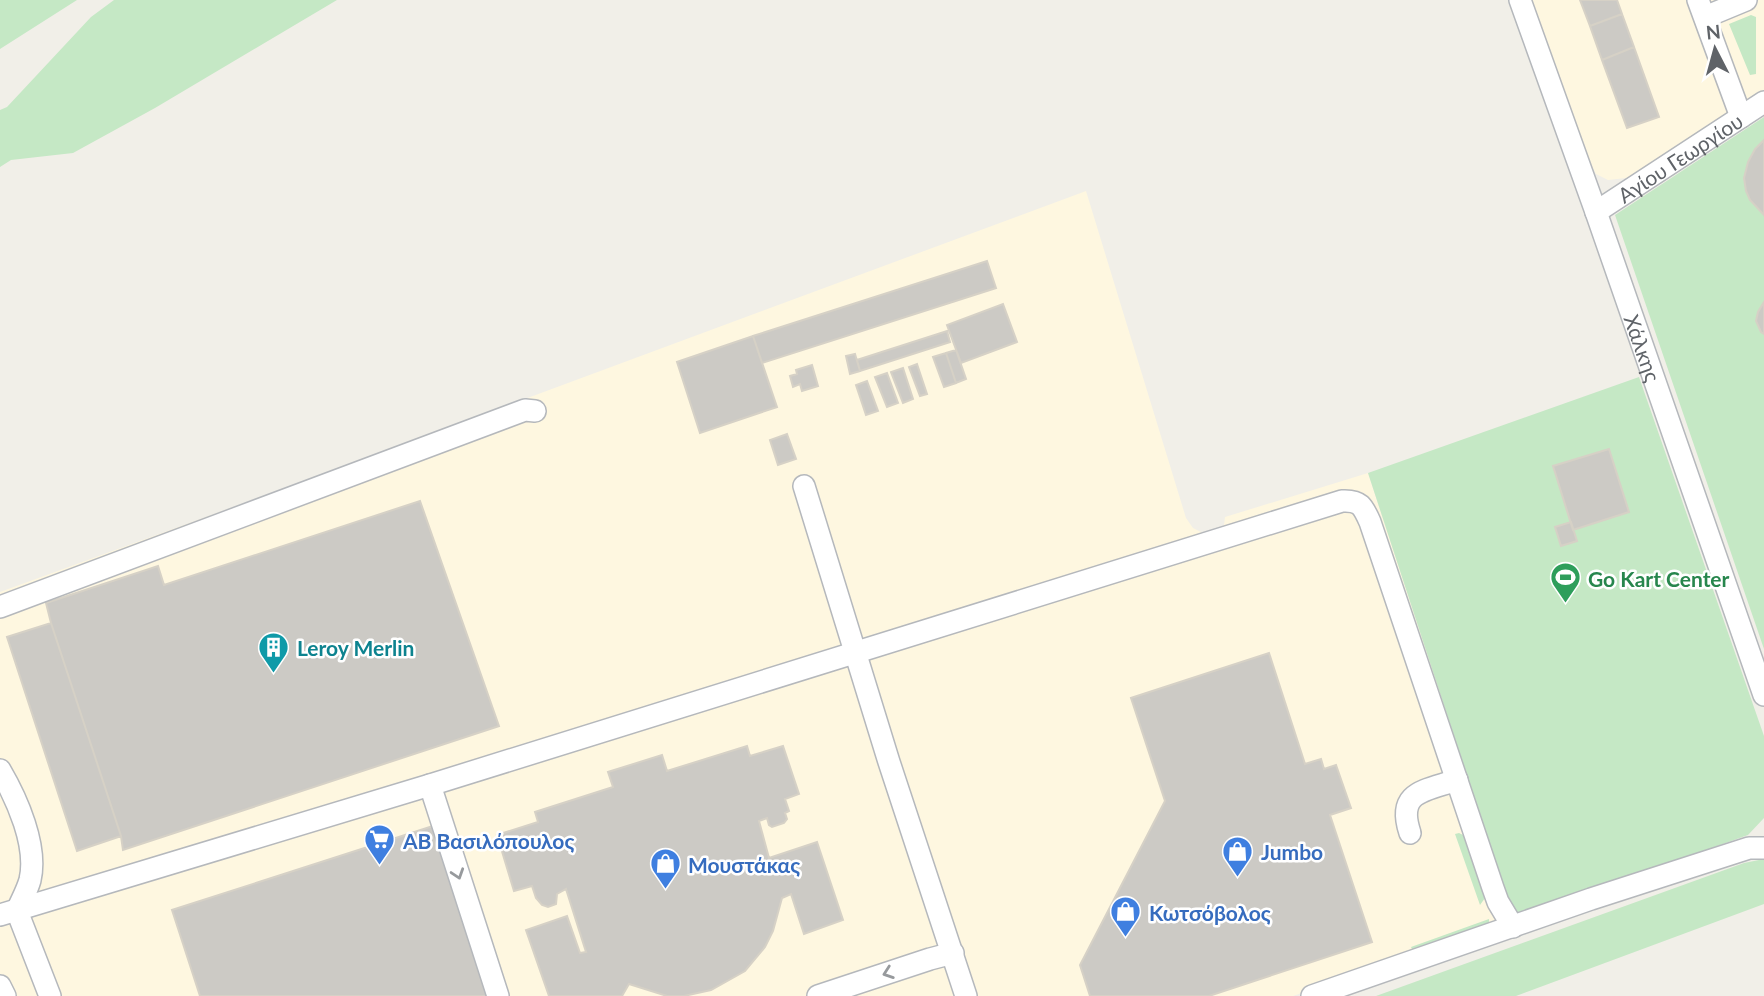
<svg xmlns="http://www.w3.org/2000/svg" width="1764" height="996" viewBox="0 0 1764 996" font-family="Lato,sans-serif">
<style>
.commercial{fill:#fef7e0}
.green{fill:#c5e8c5}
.building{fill:#cccac5;stroke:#d6d1c6;stroke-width:2}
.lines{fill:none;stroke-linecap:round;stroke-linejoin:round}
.minor-casing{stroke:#b5b8bc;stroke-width:24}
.minor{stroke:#fff;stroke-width:21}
.oneway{stroke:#979a9d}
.labels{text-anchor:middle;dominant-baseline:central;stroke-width:5;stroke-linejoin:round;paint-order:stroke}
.street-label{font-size:21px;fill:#5f6368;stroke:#fff}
.leisure-label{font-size:21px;font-weight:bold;fill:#27864d;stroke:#fff;text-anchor:start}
.culture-label{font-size:21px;font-weight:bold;fill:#0d838f;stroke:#fff;text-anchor:start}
.shop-label{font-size:21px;font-weight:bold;fill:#366cbe;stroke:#fff;text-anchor:start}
</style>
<rect width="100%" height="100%" fill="#f1efe8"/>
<path class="commercial" d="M 1531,0 L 1764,0 L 1764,90 L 1635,177 L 1608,180 L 1596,174 L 1590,162 Z
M 1086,191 L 1186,518 L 1193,528 L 1201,532 L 1209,533 L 1217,531 L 1224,525 L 1225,517 L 1368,473 L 1510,907 L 1524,915 L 1293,996 L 10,996 L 0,977 L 0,592 L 236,506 Z"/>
<path class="green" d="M 0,0 L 77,0 L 0,49 Z
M 114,0 L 337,0 L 155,108 L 73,153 L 11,160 L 0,167 L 0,110 L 7,107 L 91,17 Z
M 1751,15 L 1756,17 L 1756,74 L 1750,75 L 1729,24 Z
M 1764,117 L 1764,649 L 1615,215 Z
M 1639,377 L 1764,736 L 1764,818 L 1748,835 L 1524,915 L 1516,913 L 1510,907 L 1368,473 Z
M 1459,833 L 1465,836 L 1485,898 L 1480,905 L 1455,834 Z
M 1764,859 L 1764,904 L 1516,996 L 1376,996 L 1744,863 Z
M 1489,919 L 1489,924 L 1413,951 L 1411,947 Z"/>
<path class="building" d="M 1580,0 L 1617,0 L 1622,14 L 1590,26 Z
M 1622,14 L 1634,47 L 1602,60 L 1590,26 Z
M 1634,47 L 1659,117 L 1627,128 L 1602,60 Z
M 1764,140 L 1764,215 L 1750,200 L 1746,191 L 1744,178 L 1748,162 L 1755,149 Z
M 987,261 L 996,288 L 762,363 L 753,336 Z
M 1764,302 L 1764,334 L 1761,332 L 1756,321 L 1758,312 Z
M 1003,304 L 1017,342 L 961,363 L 947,325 Z
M 947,331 L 950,342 L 860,371 L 857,360 Z
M 753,336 L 777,407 L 700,433 L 677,362 Z
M 956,350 L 966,379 L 956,383 L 946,353 Z
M 946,353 L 956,383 L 944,387 L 933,357 Z
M 855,354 L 860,371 L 850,374 L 846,356 Z
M 917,364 L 927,394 L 920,396 L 909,367 Z
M 812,365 L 818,386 L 802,391 L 800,384 L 793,387 L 790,376 L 797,374 L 796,370 Z
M 903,368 L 913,399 L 903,403 L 891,372 Z
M 887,373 L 898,403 L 887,407 L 875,377 Z
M 867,381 L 878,411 L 866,415 L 856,385 Z
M 787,434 L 796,459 L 778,465 L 770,440 Z
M 1609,449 L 1629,512 L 1573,530 L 1553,466 Z
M 420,501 L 499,726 L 123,850 L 121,836 L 51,623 L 46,603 L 158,566 L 164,585 Z
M 1571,522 L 1577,541 L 1561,546 L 1555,527 Z
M 51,623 L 121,836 L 77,851 L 7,637 Z
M 1269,653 L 1305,764 L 1321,759 L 1324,769 L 1336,765 L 1351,808 L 1330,815 L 1372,942 L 1209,996 L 1090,996 L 1080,965 L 1165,801 L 1131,698 Z
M 747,746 L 750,756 L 783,746 L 799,794 L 785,799 L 789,811 L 785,813 L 787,819 L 784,823 L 772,827 L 769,825 L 767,818 L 759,821 L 769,858 L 817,842 L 843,920 L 804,934 L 791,894 L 782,898 L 773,931 L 765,947 L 745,971 L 711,990 L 684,996 L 667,996 L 629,984 L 622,996 L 549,996 L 526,930 L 567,916 L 580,953 L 586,952 L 566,889 L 557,894 L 556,904 L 548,907 L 542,905 L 536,898 L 532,886 L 514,891 L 497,835 L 538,822 L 535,812 L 613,787 L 608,772 L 662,755 L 667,771 Z
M 439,824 L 495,996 L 200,996 L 172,910 Z"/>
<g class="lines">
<defs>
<g id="minor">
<path id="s1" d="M 1520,0 L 1596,212 L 1764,695"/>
<path d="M 1698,0 L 1741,117"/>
<path d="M 1705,17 L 1746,0"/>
<path id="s2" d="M 1596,212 L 1764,102"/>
<path d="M 804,486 L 889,762 L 966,996"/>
<path d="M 0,607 L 525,410 L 535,411"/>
<path d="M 0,770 C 17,799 38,846 30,880 C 27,891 21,901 17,911 L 50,996"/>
<path d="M 430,785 L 498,996"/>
<path d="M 1410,833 C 1396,791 1425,791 1457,780"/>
<path d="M 0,915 L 430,785 L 1342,501 C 1360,500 1363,506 1370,522 L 1493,888 L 1498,902 L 1513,927"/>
<path d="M 0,986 L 5,996"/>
<path d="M 818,996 L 930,959 L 953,953"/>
<path d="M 1312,996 L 1591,899 L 1749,848 L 1764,848"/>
</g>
</defs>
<use href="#minor" class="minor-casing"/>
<use href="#minor" class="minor"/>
</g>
<defs><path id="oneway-chevron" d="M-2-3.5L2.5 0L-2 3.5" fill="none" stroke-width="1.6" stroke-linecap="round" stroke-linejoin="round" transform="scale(1.75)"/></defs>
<g class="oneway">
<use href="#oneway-chevron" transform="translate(458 874) rotate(72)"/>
<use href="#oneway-chevron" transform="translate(888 973) rotate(161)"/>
</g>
<defs>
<symbol id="stadium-pin" viewBox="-11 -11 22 30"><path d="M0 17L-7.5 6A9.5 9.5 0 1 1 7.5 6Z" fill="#2e9e5b" stroke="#fff"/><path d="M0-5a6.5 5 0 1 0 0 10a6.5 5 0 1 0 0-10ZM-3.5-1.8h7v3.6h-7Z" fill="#fff"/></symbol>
<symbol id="building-pin" viewBox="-11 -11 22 30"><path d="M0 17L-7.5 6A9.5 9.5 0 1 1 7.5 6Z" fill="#0f9aa8" stroke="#fff"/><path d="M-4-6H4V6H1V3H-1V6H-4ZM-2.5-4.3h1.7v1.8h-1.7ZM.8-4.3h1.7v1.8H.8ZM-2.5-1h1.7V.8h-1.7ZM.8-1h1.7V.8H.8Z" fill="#fff"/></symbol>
<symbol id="supermarket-pin" viewBox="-11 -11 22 30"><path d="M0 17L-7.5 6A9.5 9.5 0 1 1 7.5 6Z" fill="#3f7fe0" stroke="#fff"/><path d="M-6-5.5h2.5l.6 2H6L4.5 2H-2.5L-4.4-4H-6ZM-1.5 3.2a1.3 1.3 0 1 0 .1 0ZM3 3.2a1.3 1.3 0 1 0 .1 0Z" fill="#fff"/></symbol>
<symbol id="shop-pin" viewBox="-11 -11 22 30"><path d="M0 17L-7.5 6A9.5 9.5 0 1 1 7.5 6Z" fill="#3f7fe0" stroke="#fff"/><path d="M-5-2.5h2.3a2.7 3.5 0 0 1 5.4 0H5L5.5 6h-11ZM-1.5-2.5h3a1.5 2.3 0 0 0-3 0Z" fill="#fff"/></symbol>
</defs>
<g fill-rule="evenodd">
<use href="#stadium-pin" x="1548" y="560" width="35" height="47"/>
<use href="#building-pin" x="256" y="630" width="35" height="47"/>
<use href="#supermarket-pin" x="362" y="822" width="35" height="47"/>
<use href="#shop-pin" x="1220" y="834" width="35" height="47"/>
<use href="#shop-pin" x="648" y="846" width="35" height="47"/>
<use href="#shop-pin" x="1108" y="894" width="35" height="47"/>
</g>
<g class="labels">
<g class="street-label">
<text stroke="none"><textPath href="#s2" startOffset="100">Αγίου Γεωργίου</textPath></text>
<text stroke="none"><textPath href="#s1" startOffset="369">Χάλκης</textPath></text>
</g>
<g class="leisure-label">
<text x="1588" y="578">Go Kart Center</text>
</g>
<g class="culture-label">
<text x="297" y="647">Leroy Merlin</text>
</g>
<g class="shop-label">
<text x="403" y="840">ΑΒ Βασιλόπουλος</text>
<text x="1261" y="851">Jumbo</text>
<text x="688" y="864">Μουστάκας</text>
<text x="1149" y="912">Κωτσόβολος</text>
</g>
</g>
<g transform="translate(1715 49) rotate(354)" stroke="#ffffff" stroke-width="5" paint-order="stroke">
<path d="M0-5L12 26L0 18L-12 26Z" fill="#5f6368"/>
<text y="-10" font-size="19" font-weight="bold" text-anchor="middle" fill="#5f6368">N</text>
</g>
</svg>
